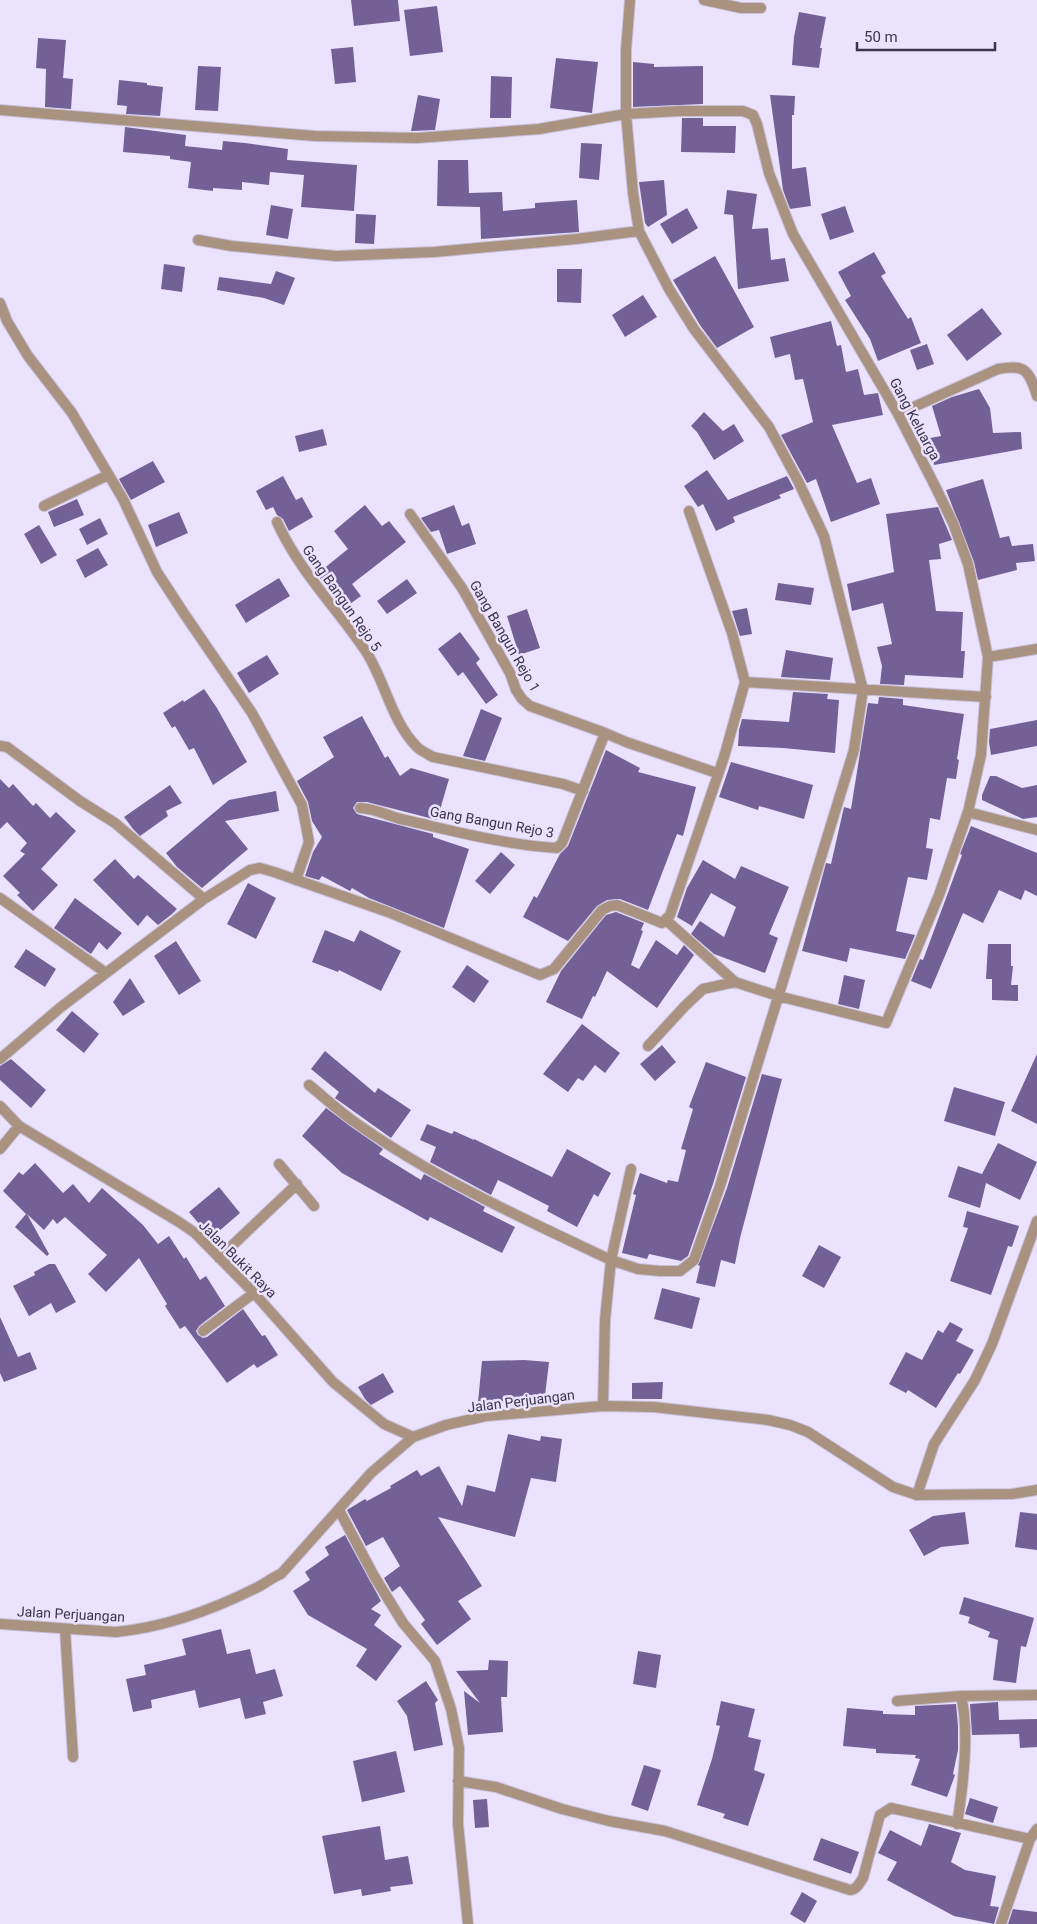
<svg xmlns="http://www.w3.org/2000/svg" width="1037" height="1924" viewBox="0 0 1037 1924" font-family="Roboto,sans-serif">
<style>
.building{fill:#726097}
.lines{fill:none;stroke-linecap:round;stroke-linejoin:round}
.minor-casing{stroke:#c8c0da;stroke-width:12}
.tertiary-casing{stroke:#c8c0da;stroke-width:12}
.minor{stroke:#aa9280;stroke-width:10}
.tertiary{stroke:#aa9280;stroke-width:10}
.labels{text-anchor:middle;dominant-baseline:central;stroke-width:5;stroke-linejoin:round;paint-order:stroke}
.street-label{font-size:14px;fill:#3c344d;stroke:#ebe3fd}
</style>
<rect width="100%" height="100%" fill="#ebe3fd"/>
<path class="building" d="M 351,0 L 398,0 L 400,21 L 354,26 Z
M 437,6 L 443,52 L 410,56 L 404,10 Z
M 799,12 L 826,17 L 820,48 L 822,48 L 819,68 L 792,65 L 794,37 Z
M 38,38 L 66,40 L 63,78 L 73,79 L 71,109 L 45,107 L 46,69 L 36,68 Z
M 353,47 L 356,82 L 335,84 L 331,49 Z
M 556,58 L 598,62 L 592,113 L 550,108 Z
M 633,62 L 654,64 L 654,67 L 703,66 L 703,104 L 633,107 Z
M 198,66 L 221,67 L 218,111 L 195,110 Z
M 491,76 L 512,77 L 511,118 L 490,118 Z
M 119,80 L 147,83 L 147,85 L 163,87 L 160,116 L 126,114 L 127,106 L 117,105 Z
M 418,95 L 440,99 L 435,130 L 411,131 Z
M 770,95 L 795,96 L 794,115 L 792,115 L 792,169 L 806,167 L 811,206 L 790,209 L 783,190 Z
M 682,118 L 703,118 L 703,126 L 736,126 L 735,153 L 681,152 Z
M 125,127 L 186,135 L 185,146 L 222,150 L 223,141 L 245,143 L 288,149 L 287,160 L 357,165 L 354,211 L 301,207 L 304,175 L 270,172 L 269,185 L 242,182 L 242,190 L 213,188 L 213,191 L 188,188 L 191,162 L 170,159 L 170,156 L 123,152 Z
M 581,143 L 602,144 L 599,180 L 579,178 Z
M 438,160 L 468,160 L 469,193 L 502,192 L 503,211 L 535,208 L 535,203 L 577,200 L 579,232 L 481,239 L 480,207 L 437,206 Z
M 664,180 L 667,215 L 648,227 L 645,223 L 639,182 Z
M 727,190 L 757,194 L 752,229 L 768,228 L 771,260 L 785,258 L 789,281 L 738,289 L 733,215 L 724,214 Z
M 271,205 L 293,209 L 288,239 L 266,235 Z
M 845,206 L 854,232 L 830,240 L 821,214 Z
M 687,208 L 698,228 L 672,244 L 660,224 Z
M 356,214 L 376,215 L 374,244 L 355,243 Z
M 874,252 L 886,273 L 881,276 L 908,319 L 911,317 L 921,343 L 878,361 L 870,339 L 845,300 L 851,296 L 838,272 Z
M 715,256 L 754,327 L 717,348 L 700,325 L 673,280 Z
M 164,264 L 185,267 L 182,292 L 161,289 Z
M 557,269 L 582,269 L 581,303 L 557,302 Z
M 276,271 L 295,278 L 284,305 L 264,298 L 217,290 L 219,277 L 271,284 Z
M 643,295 L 657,317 L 625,337 L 612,315 Z
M 982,308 L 1002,334 L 967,361 L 947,335 Z
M 831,321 L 837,346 L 841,345 L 846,372 L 858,369 L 864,395 L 878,393 L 883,415 L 832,425 L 857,483 L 871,478 L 880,504 L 831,522 L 816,479 L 807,483 L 781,435 L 813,422 L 803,379 L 795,380 L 790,354 L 775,358 L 770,337 Z
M 927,344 L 934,364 L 917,370 L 910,350 Z
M 979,389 L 990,408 L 993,433 L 1021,432 L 1022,449 L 934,465 L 930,438 L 941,436 L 932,406 L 952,397 Z
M 704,412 L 723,431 L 734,424 L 744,441 L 714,460 L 697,432 L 691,426 Z
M 323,429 L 327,445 L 299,452 L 295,436 Z
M 153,461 L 165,482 L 131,500 L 119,479 Z
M 707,470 L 728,500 L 787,476 L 794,489 L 779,495 L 781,498 L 733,517 L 735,522 L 716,531 L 703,504 L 698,507 L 684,486 Z
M 283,476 L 296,500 L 302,497 L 313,517 L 289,531 L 283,519 L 277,515 L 273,507 L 266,510 L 256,491 Z
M 983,479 L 1000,538 L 1009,536 L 1012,546 L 1033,544 L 1035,561 L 1016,563 L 1017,570 L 978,580 L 974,562 L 946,490 Z
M 77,499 L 84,515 L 54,527 L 48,512 Z
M 365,505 L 382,526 L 389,521 L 406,542 L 352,584 L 361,596 L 343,609 L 317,574 L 348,549 L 334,531 Z
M 454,505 L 462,526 L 469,523 L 476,544 L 447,554 L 439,530 L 431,532 L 421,518 Z
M 938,507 L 952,540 L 939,544 L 941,559 L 929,560 L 936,611 L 963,612 L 961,651 L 965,651 L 963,678 L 905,675 L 904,685 L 880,684 L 882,666 L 877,647 L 892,644 L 883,603 L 852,611 L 847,584 L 894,572 L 886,514 Z
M 179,512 L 188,533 L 156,547 L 148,525 Z
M 100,518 L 108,534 L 87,545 L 79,529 Z
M 39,525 L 57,555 L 41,564 L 24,534 Z
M 98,548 L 108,565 L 85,578 L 76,560 Z
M 279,578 L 290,596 L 246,623 L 235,605 Z
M 407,579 L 417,593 L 387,614 L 377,601 Z
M 778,583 L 814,588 L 811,605 L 775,600 Z
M 747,608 L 752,634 L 740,636 L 732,611 Z
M 527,609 L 540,648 L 519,655 L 507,616 Z
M 460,632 L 480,659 L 476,663 L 498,695 L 486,704 L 463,672 L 458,676 L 438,649 Z
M 786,650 L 833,658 L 830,680 L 781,677 Z
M 267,655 L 279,674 L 249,693 L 237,673 Z
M 204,689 L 217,708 L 247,762 L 213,785 L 194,748 L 189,750 L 175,726 L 172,728 L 163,713 L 183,700 L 184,702 Z
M 793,692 L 828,694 L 827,699 L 839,700 L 835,753 L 783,748 L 738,746 L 739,730 L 742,719 L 789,722 Z
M 879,697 L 903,699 L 903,705 L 964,714 L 957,759 L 959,760 L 956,779 L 947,778 L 940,820 L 930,818 L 926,848 L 933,849 L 927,880 L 908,877 L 896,931 L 915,935 L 905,959 L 850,948 L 847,962 L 802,951 L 826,863 L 831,864 L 844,807 L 851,809 L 868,703 L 878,704 Z
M 481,709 L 502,718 L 485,761 L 463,756 Z
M 362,716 L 385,758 L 388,756 L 400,776 L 411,768 L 449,779 L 437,820 L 367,802 L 357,802 L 353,808 L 357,814 L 433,834 L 433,837 L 469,849 L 444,928 L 369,898 L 352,888 L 350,891 L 322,876 L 319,880 L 305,876 L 313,852 L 322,837 L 312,821 L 308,802 L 297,781 L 334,757 L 323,737 Z
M 1037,720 L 1037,746 L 991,755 L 989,742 L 990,729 Z
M 606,750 L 640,768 L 638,772 L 696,787 L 683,836 L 677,834 L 648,910 L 620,899 L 607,900 L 597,906 L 568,941 L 523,917 L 534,896 L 537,898 L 560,854 L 568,846 Z
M 731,762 L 813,785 L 804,819 L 759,806 L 758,810 L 719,797 Z
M 990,776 L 996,776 L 1022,788 L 1037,785 L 1037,817 L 1023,819 L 982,800 L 982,795 Z
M 0,779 L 9,788 L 13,784 L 33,806 L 36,803 L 50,818 L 56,812 L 76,831 L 41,869 L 58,885 L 33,911 L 17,895 L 20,893 L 3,876 L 25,854 L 20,851 L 27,843 L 7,822 L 0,829 Z
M 170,785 L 182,803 L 166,811 L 168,816 L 140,836 L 133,829 L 124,817 Z
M 276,791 L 279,811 L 225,821 L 248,849 L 202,888 L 177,867 L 166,853 L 229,800 Z
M 971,826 L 1037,853 L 1037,896 L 1025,890 L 1021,900 L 999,890 L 983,923 L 963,913 L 931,989 L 911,981 L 920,959 L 923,960 L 962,855 L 960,854 Z
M 501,852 L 515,865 L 490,894 L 475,881 Z
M 115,859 L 134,879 L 138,875 L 177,909 L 172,914 L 158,925 L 147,915 L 138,926 L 93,880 Z
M 703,860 L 735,879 L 741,866 L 789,887 L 769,934 L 778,938 L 765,973 L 714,954 L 691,934 L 700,921 L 724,937 L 736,907 L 711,893 L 692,926 L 677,917 L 687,888 Z
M 248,883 L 276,898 L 256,939 L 227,924 Z
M 75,898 L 122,933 L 107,950 L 99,942 L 91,954 L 54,928 Z
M 616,912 L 644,923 L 641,930 L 643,931 L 631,965 L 639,969 L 656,940 L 677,955 L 684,945 L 694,955 L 657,1008 L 607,971 L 595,997 L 593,996 L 582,1019 L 546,1002 L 561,971 L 606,915 Z
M 325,930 L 354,942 L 360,930 L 401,951 L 381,991 L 339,970 L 338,972 L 312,962 Z
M 176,941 L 201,981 L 179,995 L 154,956 Z
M 988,944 L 1011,944 L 1011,966 L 1013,966 L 1011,985 L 1018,985 L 1018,1001 L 992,1000 L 992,979 L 986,979 Z
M 26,949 L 56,969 L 45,987 L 14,967 Z
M 467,965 L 489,981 L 474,1003 L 452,987 Z
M 844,975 L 865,980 L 859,1009 L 838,1004 Z
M 130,978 L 145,1002 L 123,1016 L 113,1002 Z
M 72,1011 L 99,1034 L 84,1053 L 56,1030 Z
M 582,1024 L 620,1053 L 605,1073 L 595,1065 L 583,1081 L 578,1078 L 568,1092 L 543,1074 Z
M 662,1045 L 676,1062 L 655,1081 L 640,1064 Z
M 325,1051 L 375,1093 L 378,1088 L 411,1110 L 391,1138 L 335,1098 L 339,1092 L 311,1069 Z
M 1037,1054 L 1037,1124 L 1011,1111 Z
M 11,1059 L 46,1090 L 31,1108 L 0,1080 L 0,1066 Z
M 706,1062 L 746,1077 L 713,1184 L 688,1256 L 681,1261 L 649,1254 L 647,1259 L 622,1253 L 636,1195 L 633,1194 L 640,1173 L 667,1183 L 668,1180 L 678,1182 L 686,1150 L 681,1149 L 693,1109 L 689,1107 Z
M 762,1074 L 782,1079 L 740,1238 L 735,1264 L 721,1260 L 715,1287 L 696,1283 L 700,1266 L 698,1265 L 727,1188 Z
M 954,1087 L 1005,1102 L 995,1136 L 944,1121 Z
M 326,1108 L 383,1149 L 379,1154 L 421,1180 L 424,1174 L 485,1207 L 483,1211 L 515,1227 L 502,1253 L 430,1217 L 428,1221 L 342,1173 L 302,1136 Z
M 427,1124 L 452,1134 L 454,1131 L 474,1140 L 474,1139 L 552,1177 L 567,1149 L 611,1173 L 598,1197 L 594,1194 L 577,1227 L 547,1211 L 549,1206 L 498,1180 L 491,1195 L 430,1162 L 436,1147 L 420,1140 Z
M 998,1143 L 1037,1162 L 1020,1200 L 986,1183 L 980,1208 L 948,1197 L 958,1166 L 982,1174 Z
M 35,1163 L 63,1193 L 73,1184 L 89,1203 L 102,1188 L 143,1225 L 158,1244 L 169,1236 L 184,1259 L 186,1257 L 200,1280 L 206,1276 L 225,1306 L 199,1326 L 196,1331 L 198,1335 L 203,1338 L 207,1337 L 243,1309 L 262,1336 L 265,1335 L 278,1355 L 257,1368 L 254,1364 L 227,1383 L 185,1326 L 180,1329 L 165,1306 L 167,1304 L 139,1258 L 106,1292 L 88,1274 L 107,1255 L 65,1217 L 57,1224 L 53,1219 L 44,1230 L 27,1214 L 49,1254 L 47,1256 L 15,1227 L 26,1214 L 3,1191 L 19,1172 L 23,1175 Z
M 219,1187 L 240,1213 L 211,1238 L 189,1212 Z
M 967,1211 L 1019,1226 L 1012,1247 L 1008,1246 L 991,1295 L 950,1281 L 968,1228 L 963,1227 Z
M 819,1245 L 841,1257 L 824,1288 L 802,1276 Z
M 49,1264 L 55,1264 L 76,1302 L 56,1313 L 51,1303 L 29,1316 L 13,1286 L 35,1275 L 34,1272 Z
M 662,1288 L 700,1298 L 692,1329 L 654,1319 Z
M 0,1317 L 18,1357 L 30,1352 L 37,1369 L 4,1382 L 0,1373 Z
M 950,1322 L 963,1329 L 956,1341 L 974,1350 L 960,1374 L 958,1373 L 936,1408 L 908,1390 L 906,1393 L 889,1384 L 906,1352 L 922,1360 L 938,1330 L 943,1333 Z
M 524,1360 L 549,1362 L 544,1404 L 520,1401 L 478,1402 L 482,1361 Z
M 383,1373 L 394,1392 L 371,1405 L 365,1399 L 358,1387 Z
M 663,1382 L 662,1399 L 632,1399 L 632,1383 Z
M 508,1434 L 540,1441 L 541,1436 L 562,1439 L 556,1482 L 531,1478 L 515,1537 L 438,1517 L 482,1586 L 458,1601 L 471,1619 L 437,1645 L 421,1624 L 425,1620 L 400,1586 L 392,1592 L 384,1578 L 400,1566 L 383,1537 L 366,1546 L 347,1510 L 365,1499 L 367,1501 L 391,1488 L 390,1486 L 417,1470 L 421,1476 L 439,1466 L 462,1506 L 467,1485 L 495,1492 Z
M 965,1512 L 969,1544 L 941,1547 L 924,1556 L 909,1530 L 933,1516 Z
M 1020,1512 L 1037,1514 L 1037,1550 L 1015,1547 Z
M 345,1535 L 381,1601 L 371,1609 L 381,1615 L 374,1625 L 402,1646 L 376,1681 L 356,1666 L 367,1649 L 308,1615 L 293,1591 L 310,1580 L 305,1572 L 329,1555 L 325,1547 Z
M 964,1597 L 1034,1618 L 1026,1647 L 1021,1646 L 1016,1683 L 993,1680 L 998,1640 L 988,1637 L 990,1632 L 968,1623 L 970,1617 L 959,1614 Z
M 221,1629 L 227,1654 L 250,1649 L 256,1674 L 275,1669 L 283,1696 L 263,1702 L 266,1714 L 245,1719 L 240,1698 L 199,1708 L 195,1690 L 151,1700 L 152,1708 L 133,1712 L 126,1679 L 146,1675 L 144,1665 L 186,1655 L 182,1639 Z
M 638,1651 L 661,1655 L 656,1688 L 633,1684 Z
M 489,1660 L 508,1661 L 507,1697 L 501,1697 L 503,1732 L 468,1735 L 464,1691 L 480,1703 L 456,1671 L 488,1670 Z
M 426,1681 L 438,1700 L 435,1703 L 443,1745 L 414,1751 L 407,1716 L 397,1701 Z
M 721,1701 L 755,1709 L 748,1737 L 761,1740 L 754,1770 L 765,1774 L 748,1826 L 723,1818 L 725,1814 L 697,1805 L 712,1759 L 720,1726 L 716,1725 Z
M 998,1702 L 999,1720 L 1037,1719 L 1037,1747 L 1020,1748 L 1019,1734 L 972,1735 L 970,1704 Z
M 956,1704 L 958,1726 L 958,1750 L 953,1774 L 955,1775 L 947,1797 L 911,1785 L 920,1759 L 915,1758 L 916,1755 L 876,1753 L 876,1749 L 843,1746 L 847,1708 L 883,1711 L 883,1714 L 915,1715 L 915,1706 Z
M 396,1751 L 405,1792 L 362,1802 L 353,1761 Z
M 644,1765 L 661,1770 L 648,1811 L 631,1805 Z
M 970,1798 L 998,1807 L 993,1823 L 965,1814 Z
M 487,1799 L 489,1827 L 475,1828 L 473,1800 Z
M 929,1824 L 961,1833 L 951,1862 L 965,1870 L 996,1876 L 990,1906 L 999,1907 L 994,1924 L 954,1916 L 887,1880 L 897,1862 L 878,1853 L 890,1830 L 921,1846 Z
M 380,1826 L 385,1860 L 408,1856 L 413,1884 L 390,1887 L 391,1891 L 362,1896 L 361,1889 L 334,1894 L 322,1836 Z
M 821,1838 L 859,1852 L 851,1874 L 813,1860 Z
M 802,1892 L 817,1901 L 805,1923 L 790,1914 Z
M 1013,1909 L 1037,1912 L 1037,1924 L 1008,1924 Z"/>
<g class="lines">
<defs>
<path id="minor" d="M 704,0 L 741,8 L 761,8
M 0,110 L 315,136 L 417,138 L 539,129 L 626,114 L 680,111 L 743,111 L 753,115 L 757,124 L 769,173 L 793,234 L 898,414 L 935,486 L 953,523 L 968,564 L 988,657 L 981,755 L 968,812 L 1037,830
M 198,240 L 232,246 L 336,256 L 434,252 L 576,239 L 639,231
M 0,303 L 7,321 L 28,356 L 72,413 L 123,499 L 157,572 L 183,612 L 252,713 L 302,805 L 309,842 L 296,880
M 898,414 L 998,369 C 1025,364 1029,370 1037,396
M 44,506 L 108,475
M 689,511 L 732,633 L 745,682
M 410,514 L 462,588 L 510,673 L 516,690 L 522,699 L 530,706 L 605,733
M 277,522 C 299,571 336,607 365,650 C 385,680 391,721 417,747 C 421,751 428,754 433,757 L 563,784 L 583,791
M 988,657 L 1037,649
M 0,746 L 7,747 L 80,801 L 115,823 L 204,899
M 360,808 C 375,808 390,817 405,820 C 454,831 506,845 557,848 L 562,843 L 605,733 L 626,742 L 717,773
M 0,898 L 106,973
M 666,920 L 735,982 L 778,996 L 886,1023 L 939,895 L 968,812
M 648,1046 L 685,1006 L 703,989 L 735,982
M 0,1059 L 61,1007 L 204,899 L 250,870 L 260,868 L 274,872 L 388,912 L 540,975 L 554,969 L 602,910 L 610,906 L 617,905 L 662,923 L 670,915 L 724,757 L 745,682 L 986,697
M 309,1085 C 325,1098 340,1112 356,1123 C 435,1179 524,1219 611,1260 L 631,1169
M 0,1106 L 19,1126 L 179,1222 L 195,1233 L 254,1293 L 333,1382 L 384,1424 L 413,1437
M 0,1149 L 19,1126
M 279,1164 L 314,1206
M 219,1258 L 297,1184
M 203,1331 L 254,1293
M 603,1406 L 605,1320 L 611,1260 L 638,1269 L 660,1271 L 680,1271 L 694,1260 L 720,1186 L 854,750 L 863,690 L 824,536 L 798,481 L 769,427 L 694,329 L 669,289 L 639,231 L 633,193 L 626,114 L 626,50 L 630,0
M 917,1495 L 934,1444 L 975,1380 L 992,1344 L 1037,1221
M 339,1510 L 374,1576 L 403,1623 L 435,1661 L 451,1709 L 459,1748 L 458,1824 L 468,1924
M 65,1629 L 73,1757
M 897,1701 L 961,1696
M 458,1781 L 496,1787 L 562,1809 L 609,1821 L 665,1831 L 850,1890 C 857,1889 859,1884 863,1878 L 880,1815 L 891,1808 L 1030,1839
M 957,1824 C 963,1787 970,1732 961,1696 L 1037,1695
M 1001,1924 L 1030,1839 L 1037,1829"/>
<path id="tertiary" d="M 0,1624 L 116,1632 C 167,1627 215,1609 260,1586 C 267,1582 273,1577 281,1574 L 371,1473 L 413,1437 L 446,1425 L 486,1416 L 603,1406 L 654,1407 L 768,1420 L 790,1425 L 808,1432 L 893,1487 L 917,1495 L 1012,1494 L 1037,1490"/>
</defs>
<use href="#minor" class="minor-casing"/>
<use href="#tertiary" class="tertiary-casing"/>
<use href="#minor" class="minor"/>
<use href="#tertiary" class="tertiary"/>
</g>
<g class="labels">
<g class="street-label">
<text transform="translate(915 419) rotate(62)">Gang Keluarga</text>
<text transform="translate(342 598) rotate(55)">Gang Bangun Rejo 5</text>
<text transform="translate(505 636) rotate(60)">Gang Bangun Rejo 1</text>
<text transform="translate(492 822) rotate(10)">Gang Bangun Rejo 3</text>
<text transform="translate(238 1259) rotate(45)">Jalan Bukit Raya</text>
<text transform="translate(521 1401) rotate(-7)">Jalan Perjuangan</text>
<text transform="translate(71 1614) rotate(3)">Jalan Perjuangan</text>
</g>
</g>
<path d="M857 42v8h138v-8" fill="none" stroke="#3c344d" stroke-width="2.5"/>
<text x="864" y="42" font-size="15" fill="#3c344d" stroke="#ebe3fd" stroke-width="4" paint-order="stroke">50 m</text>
</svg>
